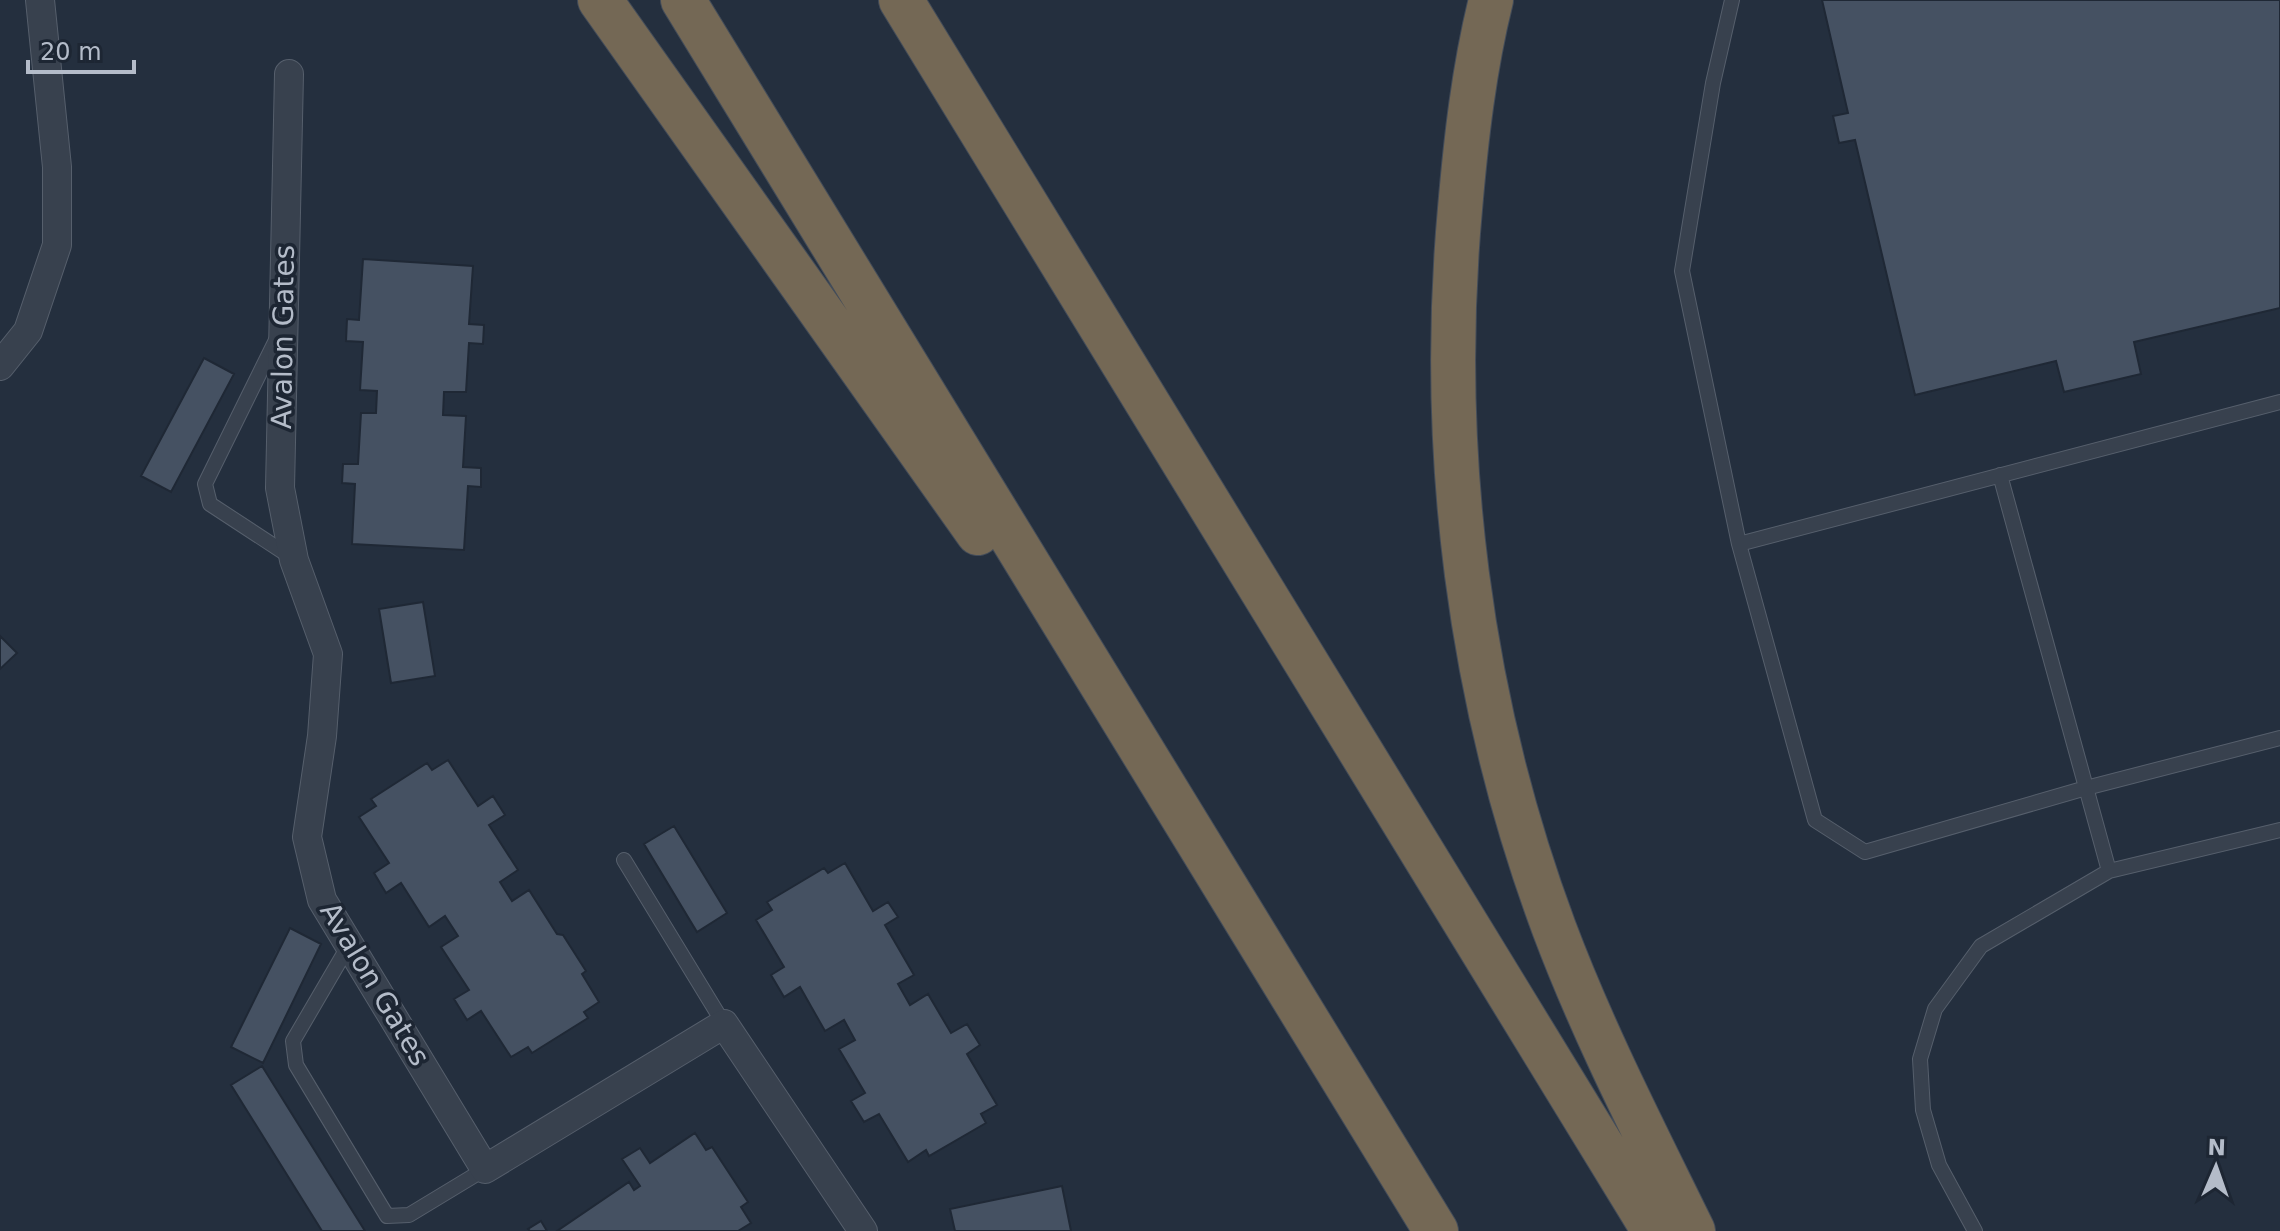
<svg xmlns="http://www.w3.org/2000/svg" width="2280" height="1231" viewBox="0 0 2280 1231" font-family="'DejaVu Sans',sans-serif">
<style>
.building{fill:#455162;stroke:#1f2835;stroke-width:2}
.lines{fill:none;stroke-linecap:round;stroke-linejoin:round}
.lane-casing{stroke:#565f6c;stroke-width:16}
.street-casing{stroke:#565f6c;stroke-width:30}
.highway-casing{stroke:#434c59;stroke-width:46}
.lane{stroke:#38414e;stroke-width:14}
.street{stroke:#38414e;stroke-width:28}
.highway{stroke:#746855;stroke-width:44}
.labels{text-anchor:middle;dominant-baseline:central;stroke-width:7;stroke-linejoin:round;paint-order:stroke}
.street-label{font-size:28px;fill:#b4bcc9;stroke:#1d2633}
</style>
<rect width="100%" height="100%" fill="#242f3e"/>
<path class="building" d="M 1822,0 L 2280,0 L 2280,308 L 2134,342 L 2141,374 L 2064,392 L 2056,361 L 1915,395 L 1855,140 L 1839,143 L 1833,116 L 1848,113 Z
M 363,259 L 473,266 L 469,324 L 484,325 L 483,344 L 469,343 L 466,392 L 444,392 L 443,415 L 466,416 L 463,467 L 481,468 L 481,487 L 468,486 L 464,550 L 352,544 L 355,484 L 342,483 L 343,464 L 358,464 L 361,413 L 376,413 L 377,391 L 360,390 L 363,342 L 346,341 L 347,319 L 359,320 Z
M 204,358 L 234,374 L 171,492 L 141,476 Z
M 423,602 L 435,676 L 391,683 L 379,609 Z
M 0,636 L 17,653 L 0,669 Z
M 448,760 L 478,806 L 493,796 L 505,815 L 489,825 L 518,870 L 500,882 L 512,901 L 529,890 L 557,934 L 563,935 L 586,971 L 582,974 L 599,1002 L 584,1012 L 588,1018 L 532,1053 L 528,1047 L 511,1057 L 481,1011 L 467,1020 L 454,999 L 469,990 L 441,947 L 458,936 L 445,916 L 429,927 L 401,883 L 386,893 L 374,873 L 389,863 L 359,817 L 376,806 L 371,799 L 427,763 L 432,770 Z
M 674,826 L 727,913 L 697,932 L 644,844 Z
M 845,863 L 873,911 L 888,902 L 898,917 L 885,925 L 914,975 L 898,984 L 910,1005 L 928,994 L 951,1033 L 967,1024 L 980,1045 L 967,1054 L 997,1105 L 981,1114 L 986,1123 L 929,1156 L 926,1150 L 908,1162 L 879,1114 L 864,1122 L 851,1101 L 865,1093 L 839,1049 L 855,1040 L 844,1020 L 825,1031 L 800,987 L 784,997 L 771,975 L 784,967 L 756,920 L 772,910 L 767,902 L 824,868 L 828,873 Z
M 290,928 L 321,944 L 263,1063 L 231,1047 Z
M 262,1066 L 365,1231 L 322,1231 L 231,1085 Z
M 695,1133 L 706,1150 L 712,1147 L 748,1202 L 741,1207 L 751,1223 L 738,1231 L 557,1231 L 629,1182 L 634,1190 L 640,1186 L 622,1159 L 640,1148 L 650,1163 Z
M 1062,1186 L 1071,1231 L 955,1231 L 950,1209 Z
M 541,1221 L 547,1231 L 530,1231 L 528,1229 Z"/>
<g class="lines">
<defs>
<path id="lane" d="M 1732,0 L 1713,83 L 1682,271 L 1739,544 L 2280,402
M 277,338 L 205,484 L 210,504 L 294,559
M 2000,475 L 2109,871
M 1739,544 L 1815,820 L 1865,852 L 2086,788 L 2280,738
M 624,860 L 724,1024
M 349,945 L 293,1041 L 296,1065 L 387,1216 L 409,1215 L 485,1169
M 1975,1231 L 1939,1165 L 1923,1110 L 1920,1059 L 1935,1009 L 1981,946 L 2109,871 L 2280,830"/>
<path id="street" d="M 289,74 L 280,488 L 294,560 L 328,654 L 322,736 L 307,837 L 322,900 L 485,1169 L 724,1024 L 863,1231
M 0,366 L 28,331 L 57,245 L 57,167 L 40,0"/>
<path id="highway" d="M 600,0 L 978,533
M 683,0 L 1436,1231
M 901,0 L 1654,1231
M 1491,0 C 1474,68 1466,139 1460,209 C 1438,451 1469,700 1554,928 C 1593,1032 1644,1131 1693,1231"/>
</defs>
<use href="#lane" class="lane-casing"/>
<use href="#street" class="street-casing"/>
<use href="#highway" class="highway-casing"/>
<use href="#lane" class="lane"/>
<use href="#street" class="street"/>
<use href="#highway" class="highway"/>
</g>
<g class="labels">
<g class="street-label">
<text transform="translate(283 337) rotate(-89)">Avalon Gates</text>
<text transform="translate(375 984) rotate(59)">Avalon Gates</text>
</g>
</g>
<g transform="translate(2216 1167) rotate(2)" stroke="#1d2633" stroke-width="6" paint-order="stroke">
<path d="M0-6L14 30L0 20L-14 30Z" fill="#b4bcc9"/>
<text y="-12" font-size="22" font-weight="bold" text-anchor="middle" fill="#b4bcc9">N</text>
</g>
<path d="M28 60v12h106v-12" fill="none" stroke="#b4bcc9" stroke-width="4"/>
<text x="40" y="60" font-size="24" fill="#b4bcc9" stroke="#1d2633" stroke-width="6" paint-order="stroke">20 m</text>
</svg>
